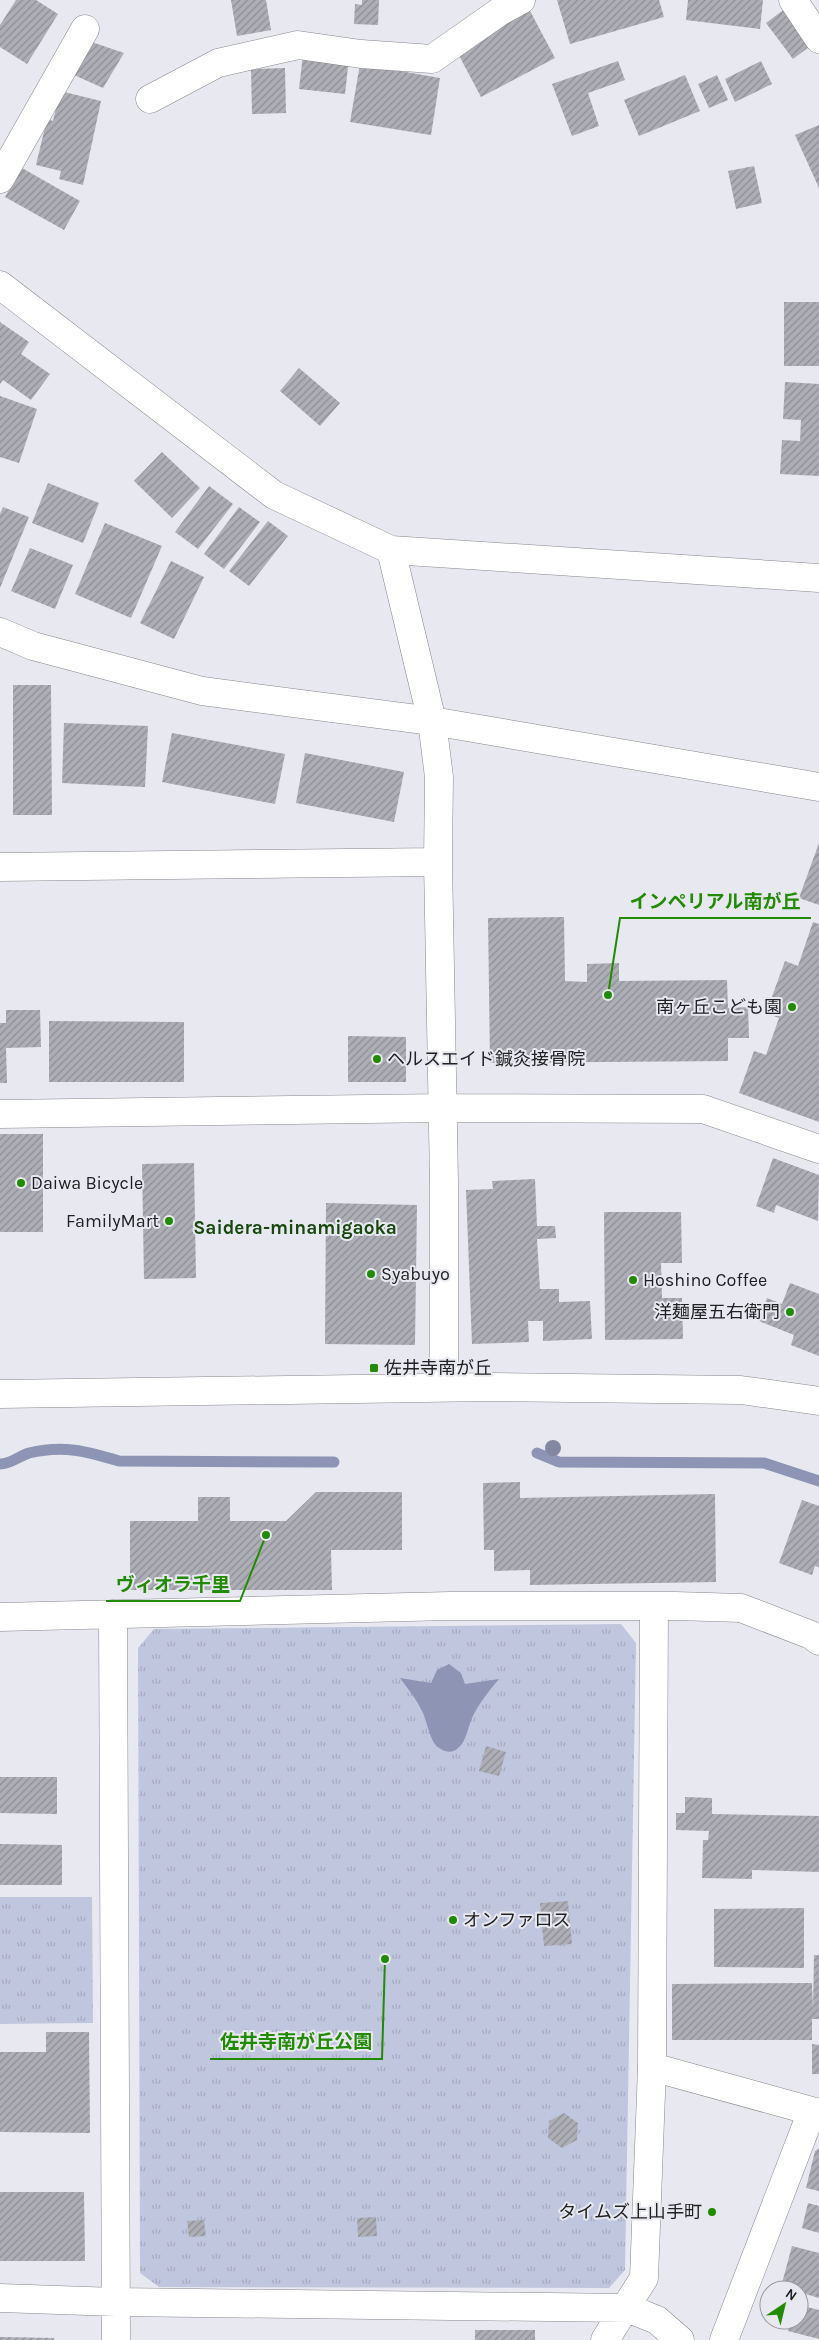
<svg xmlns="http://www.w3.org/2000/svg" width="819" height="2340" viewBox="0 0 819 2340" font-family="Karla,'Noto Sans JP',sans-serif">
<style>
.grass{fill:url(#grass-tufts)}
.water{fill:#8e94b4}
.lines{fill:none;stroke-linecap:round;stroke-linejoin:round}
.stream{stroke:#8e94b4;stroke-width:11}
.building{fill:url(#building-hatch)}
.minor-casing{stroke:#86878d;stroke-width:29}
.minor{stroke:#fff;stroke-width:28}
.tree{fill:#8387a2}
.poi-dot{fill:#228a03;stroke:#e8e9f0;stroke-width:2}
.labels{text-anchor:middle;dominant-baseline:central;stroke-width:4;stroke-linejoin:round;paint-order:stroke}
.poi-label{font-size:18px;fill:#212124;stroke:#e8e9f0;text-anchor:start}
.neighbourhood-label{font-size:19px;font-weight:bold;fill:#17470e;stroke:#e8e9f0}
.leader{fill:none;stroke:#228a03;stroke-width:2}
.callout-dot{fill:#228a03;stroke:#e8e9f0;stroke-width:2}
.callout-label{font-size:19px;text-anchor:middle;font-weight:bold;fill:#228a03;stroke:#e8e9f0;stroke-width:4;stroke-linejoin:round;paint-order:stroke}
</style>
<defs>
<pattern id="grass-tufts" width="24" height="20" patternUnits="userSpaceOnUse" patternTransform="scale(1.25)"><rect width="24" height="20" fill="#c1c6df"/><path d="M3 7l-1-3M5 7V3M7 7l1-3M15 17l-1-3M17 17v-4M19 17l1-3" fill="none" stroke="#a6aabf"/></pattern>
<pattern id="building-hatch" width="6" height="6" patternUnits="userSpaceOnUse" patternTransform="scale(1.25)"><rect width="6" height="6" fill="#aeafb6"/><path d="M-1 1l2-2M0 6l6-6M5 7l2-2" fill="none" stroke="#8d8e94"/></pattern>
</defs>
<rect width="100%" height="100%" fill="#e8e9f0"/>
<path class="grass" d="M 621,1624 L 636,1643 L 625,2270 L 609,2288 L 159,2287 L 140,2273 L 138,1648 L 154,1629 Z
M 0,1897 L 92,1897 L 93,2023 L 0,2024 Z"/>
<path class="water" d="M 449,1664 L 461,1673 L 465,1684 L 499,1679 C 489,1691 479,1703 472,1718 C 468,1727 466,1743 457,1749 C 450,1755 439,1750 434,1743 C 429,1734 427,1723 423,1713 C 417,1700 408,1689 400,1678 L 431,1683 L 437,1670 Z"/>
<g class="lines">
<path class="stream" d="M 537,1453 L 559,1462 L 764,1463 L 819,1481
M 0,1464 C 11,1464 19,1456 29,1453 C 63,1445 86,1451 119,1461 L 334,1462"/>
</g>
<path class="building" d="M 16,0 L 36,0 L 58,14 L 27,64 L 0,47 L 0,25 Z
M 231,0 L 266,0 L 271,30 L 237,36 Z
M 362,0 L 379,0 L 378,25 L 354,24 L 355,4 L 362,5 Z
M 557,0 L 659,0 L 664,17 L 570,44 Z
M 688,0 L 763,0 L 760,29 L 686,20 Z
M 786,8 L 813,44 L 793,59 L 766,23 Z
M 529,9 L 555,58 L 481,97 L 455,48 Z
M 89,41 L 124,53 L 103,88 L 74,75 Z
M 303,54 L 349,58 L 345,94 L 299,89 Z
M 618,61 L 625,80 L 588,93 L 599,126 L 572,136 L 552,84 Z
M 761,61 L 772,84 L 735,102 L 725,79 Z
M 360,64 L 440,78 L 431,135 L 350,122 Z
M 285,68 L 286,113 L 252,114 L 251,69 Z
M 685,75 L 700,111 L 639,136 L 624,100 Z
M 717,75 L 728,100 L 709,108 L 698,84 Z
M 60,91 L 101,101 L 83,185 L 59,179 L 61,171 L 36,165 L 47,119 L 53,121 Z
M 819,125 L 819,188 L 795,135 Z
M 754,166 L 762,203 L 736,209 L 728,171 Z
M 22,168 L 80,201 L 64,230 L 5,197 Z
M 784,302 L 819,302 L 819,366 L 784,366 Z
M 0,322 L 29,342 L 21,354 L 50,374 L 31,400 L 3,380 L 0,384 Z
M 299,368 L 340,403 L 320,426 L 280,391 Z
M 785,382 L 819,384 L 819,476 L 780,474 L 782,440 L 800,441 L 801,420 L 783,419 Z
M 0,396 L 37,409 L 19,463 L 0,457 Z
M 162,452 L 200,488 L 172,518 L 134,481 Z
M 48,483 L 99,503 L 83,543 L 32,523 Z
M 209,486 L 233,504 L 198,549 L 175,532 Z
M 3,507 L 29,517 L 0,588 L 0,514 Z
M 239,507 L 260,522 L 224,569 L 204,554 Z
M 268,521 L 288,536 L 249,586 L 229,571 Z
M 105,523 L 162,546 L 131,618 L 75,594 Z
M 30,548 L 73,565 L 55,609 L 11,591 Z
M 171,561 L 204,577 L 174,639 L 140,623 Z
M 13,685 L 51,685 L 52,815 L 13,815 Z
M 64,723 L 148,726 L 145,787 L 62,783 Z
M 172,733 L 285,754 L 275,804 L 162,782 Z
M 305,753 L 404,772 L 394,822 L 296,803 Z
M 819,843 L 819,905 L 799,898 Z
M 564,917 L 565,981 L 587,982 L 587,964 L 619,963 L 619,981 L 727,980 L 728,1008 L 748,1007 L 749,1038 L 728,1038 L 728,1061 L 490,1063 L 488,918 Z
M 813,922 L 819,924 L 819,1122 L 739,1093 L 754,1051 L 766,1055 L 779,1018 L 766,1013 L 785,961 L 798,966 Z
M 6,1010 L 40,1010 L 41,1047 L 6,1048 L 7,1083 L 0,1083 L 0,1023 L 6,1023 Z
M 49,1021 L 184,1022 L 184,1082 L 49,1082 Z
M 348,1036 L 406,1037 L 406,1082 L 348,1082 Z
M 0,1134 L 43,1134 L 43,1232 L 0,1232 Z
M 773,1158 L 819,1175 L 818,1221 L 776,1205 L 774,1213 L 756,1206 Z
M 194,1163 L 196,1278 L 144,1279 L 142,1164 Z
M 535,1179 L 537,1226 L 555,1226 L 556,1238 L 537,1239 L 540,1289 L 559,1289 L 559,1302 L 590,1301 L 592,1339 L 543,1341 L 543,1321 L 528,1321 L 529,1342 L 472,1344 L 466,1190 L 493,1189 L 492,1181 Z
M 326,1203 L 417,1205 L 415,1345 L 325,1344 Z
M 604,1212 L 681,1212 L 682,1263 L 661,1263 L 662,1298 L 682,1298 L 683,1339 L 605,1340 Z
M 790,1283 L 819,1294 L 819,1356 L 791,1345 L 794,1335 L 759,1321 L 767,1298 L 782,1304 Z
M 520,1482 L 520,1498 L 715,1494 L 716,1582 L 530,1585 L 530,1570 L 494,1571 L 494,1550 L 484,1550 L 483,1483 Z
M 316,1492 L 402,1492 L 402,1550 L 331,1550 L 332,1590 L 130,1590 L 130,1521 L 198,1521 L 198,1497 L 230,1497 L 230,1521 L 286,1521 Z
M 802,1500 L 819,1506 L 819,1567 L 815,1566 L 812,1575 L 779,1563 Z
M 486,1746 L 506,1752 L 499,1776 L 479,1771 Z
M 0,1777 L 57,1777 L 57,1814 L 0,1813 Z
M 685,1797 L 712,1798 L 712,1814 L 819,1816 L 819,1872 L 752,1870 L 752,1879 L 702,1878 L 703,1840 L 708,1840 L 709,1831 L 676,1830 L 676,1813 L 685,1813 Z
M 0,1844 L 62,1845 L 62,1885 L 0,1885 Z
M 568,1901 L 572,1944 L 544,1946 L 540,1903 Z
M 804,1908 L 804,1968 L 714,1967 L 714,1909 Z
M 814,1955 L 819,1955 L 819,2019 L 812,2019 L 812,2040 L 672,2040 L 672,1984 L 812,1983 L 813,2009 Z
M 46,2032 L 89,2032 L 90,2133 L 0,2132 L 0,2052 L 46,2052 Z
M 812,2044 L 819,2045 L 819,2074 L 812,2074 Z
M 564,2113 L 578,2123 L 577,2140 L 562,2148 L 548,2138 L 549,2121 Z
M 819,2148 L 819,2191 L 806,2188 L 815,2151 Z
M 0,2192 L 84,2192 L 85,2261 L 0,2261 Z
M 808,2203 L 819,2206 L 819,2233 L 802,2228 Z
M 376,2217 L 377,2236 L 358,2237 L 357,2218 Z
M 204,2220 L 206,2236 L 189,2237 L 187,2221 Z
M 792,2246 L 819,2253 L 819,2298 L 799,2292 L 799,2290 L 781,2287 Z
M 799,2305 L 819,2310 L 819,2339 L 788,2331 L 791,2320 L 799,2320 Z
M 475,2330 L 535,2330 L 535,2340 L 475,2340 Z
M 0,2337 L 54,2338 L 54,2340 L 0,2340 Z"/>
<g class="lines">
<defs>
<path id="minor" d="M 793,0 L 819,39
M 150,99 L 218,63 L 298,45 L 361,54 L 432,59 L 499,12 L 521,0
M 0,179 L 85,29
M 0,285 L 274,495 L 391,550 L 819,578
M 391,550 L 432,721 L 439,777 L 438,862 L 444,1181 L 444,1386
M 0,632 L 33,646 L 202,691 L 432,721 L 819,787
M 0,867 L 438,862
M 0,1114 L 443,1108 L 703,1109 L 819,1149
M 0,1394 L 492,1387 L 741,1390 L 819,1401
M 113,1614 L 116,2340
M 0,1617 L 450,1606 L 675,1606 L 741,1608 L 811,1635 L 819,1641
M 652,2067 L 819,2113
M 0,2298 L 116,2302 L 627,2308 L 657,2320 L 680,2340
M 605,2340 L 644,2278 L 652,2067 L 654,1606
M 724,2340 L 812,2111"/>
</defs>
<use href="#minor" class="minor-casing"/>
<use href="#minor" class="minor"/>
</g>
<circle class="tree" cx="553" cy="1448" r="8"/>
<g class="poi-dot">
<circle cx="792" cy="1007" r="5"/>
<circle cx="377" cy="1059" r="5"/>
<circle cx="21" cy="1183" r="5"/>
<circle cx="169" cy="1221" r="5"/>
<circle cx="371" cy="1274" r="5"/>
<circle cx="633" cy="1280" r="5"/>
<circle cx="790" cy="1312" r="5"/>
<rect x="369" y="1363" width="10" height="10" rx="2.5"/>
<circle cx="453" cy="1920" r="5"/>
<circle cx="712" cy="2212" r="5"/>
</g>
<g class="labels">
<g class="poi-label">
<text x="782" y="1007" text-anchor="end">南ヶ丘こども園</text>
<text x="387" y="1059">ヘルスエイド鍼灸接骨院</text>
<text x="31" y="1183">Daiwa Bicycle</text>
<text x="159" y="1221" text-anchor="end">FamilyMart</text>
<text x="381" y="1274">Syabuyo</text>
<text x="643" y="1280">Hoshino Coffee</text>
<text x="780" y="1312" text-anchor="end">洋麺屋五右衛門</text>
<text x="384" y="1368">佐井寺南が丘</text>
<text x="463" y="1920">オンファロス</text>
<text x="702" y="2212" text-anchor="end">タイムズ上山手町</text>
</g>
<g class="neighbourhood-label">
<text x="295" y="1228">Saidera-minamigaoka</text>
</g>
</g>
<path class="leader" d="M608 995L620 918H811M266 1535L240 1601H106M385 1959L382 2059H210"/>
<g class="callout-dot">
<circle cx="608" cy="995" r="5"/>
<circle cx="266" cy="1535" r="5"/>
<circle cx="385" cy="1959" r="5"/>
</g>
<g class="callout-label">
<text x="715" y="908">インペリアル南が丘</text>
<text x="173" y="1591">ヴィオラ千里</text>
<text x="296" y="2048">佐井寺南が丘公園</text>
</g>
<g transform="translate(784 2305) rotate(35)"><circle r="24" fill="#e8e9f0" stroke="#98999e"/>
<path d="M0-4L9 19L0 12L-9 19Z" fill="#228a03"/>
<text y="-8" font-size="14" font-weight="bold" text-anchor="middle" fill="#212124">N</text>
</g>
</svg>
